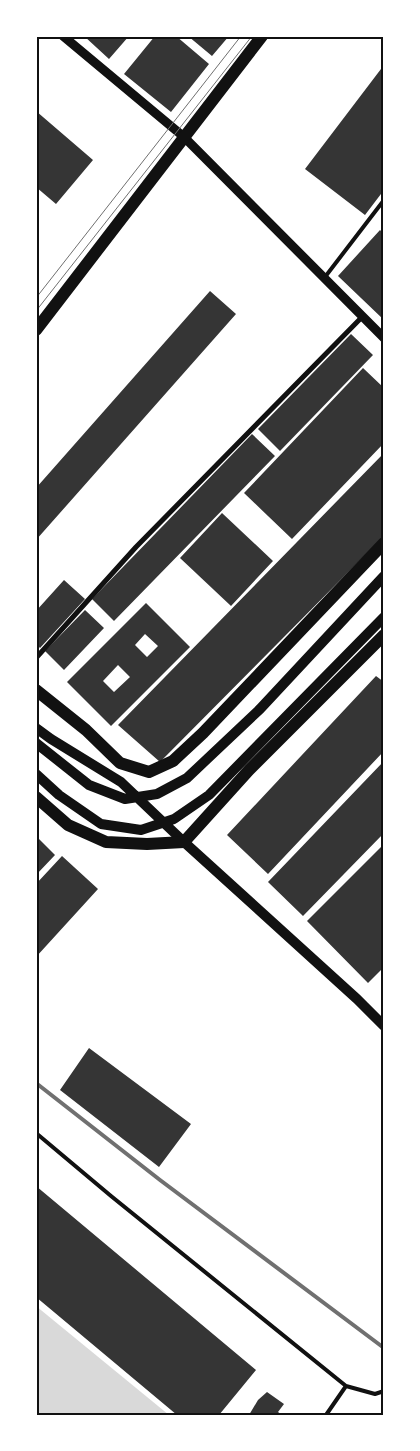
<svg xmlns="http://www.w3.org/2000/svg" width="420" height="1451" viewBox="0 0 420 1451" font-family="'Noto Sans',sans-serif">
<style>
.water{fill:#d9d9d9}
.building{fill:#353535;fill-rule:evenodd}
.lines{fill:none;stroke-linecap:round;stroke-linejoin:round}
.service{stroke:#111;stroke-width:4}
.minor{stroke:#111;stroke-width:5}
.tertiary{stroke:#111;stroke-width:9}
.secondary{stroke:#111;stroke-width:10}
.primary{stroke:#111;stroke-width:12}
.tram{stroke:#707070;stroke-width:1}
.rail{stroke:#707070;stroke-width:4}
.neatline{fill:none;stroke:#111;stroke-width:2}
</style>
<rect width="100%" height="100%" fill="#fff"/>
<path class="water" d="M 36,1306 L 169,1415 L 36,1415 Z"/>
<path class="building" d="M 84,36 L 129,36 L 109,59 Z
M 155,36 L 176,36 L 209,64 L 171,112 L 124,74 Z
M 188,36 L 229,36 L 212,56 Z
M 384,65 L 384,190 L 365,215 L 305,169 Z
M 36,111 L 93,160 L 56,204 L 36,187 Z
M 380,230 L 384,234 L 384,320 L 338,276 Z
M 210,291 L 236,314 L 36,540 L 36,488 Z
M 351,334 L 373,355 L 280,451 L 258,429 Z
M 363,368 L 384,388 L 384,443 L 292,539 L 244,493 Z
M 252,434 L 275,456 L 114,621 L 92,599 Z
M 384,453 L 384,536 L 160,762 L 118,725 Z
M 222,513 L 273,561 L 231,606 L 180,558 Z
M 64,580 L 85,599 L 40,648 L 36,644 L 36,611 Z
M 146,603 L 190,647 L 111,726 L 67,682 ZM 145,634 L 158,646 L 147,657 L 135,645 ZM 118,665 L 130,677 L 114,692 L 103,681 Z
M 85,610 L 104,628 L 64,670 L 45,651 Z
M 376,676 L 384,682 L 384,751 L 268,874 L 227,835 Z
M 384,761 L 384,833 L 303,916 L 268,882 Z
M 36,836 L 55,855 L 36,875 Z
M 384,844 L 384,967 L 368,983 L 307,921 Z
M 62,856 L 98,889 L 36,957 L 36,884 Z
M 89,1048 L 191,1124 L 159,1167 L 60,1090 Z
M 36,1186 L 256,1370 L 219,1415 L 177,1415 L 36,1297 Z
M 267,1392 L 284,1404 L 278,1412 L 282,1415 L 249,1415 L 258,1400 Z"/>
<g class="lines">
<path class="service" d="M 325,277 L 384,200
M 36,1133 L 111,1196 L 346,1386 L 375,1394 L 384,1391
M 326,1415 L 346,1386"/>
<path class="minor" d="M 36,658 L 136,547 L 363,316"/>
<path class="tertiary" d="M 63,36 L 184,137 L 384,338"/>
<path class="secondary" d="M 36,728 L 51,739 L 121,782 L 184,842 L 357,999 L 384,1026
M 36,743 L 89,785 L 125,799 L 157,794 L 187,778 L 260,709 L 384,576
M 36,774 L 59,795 L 101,824 L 141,830 L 174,819 L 209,795 L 384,617"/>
<path class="primary" d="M 36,330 L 262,36
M 36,690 L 86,730 L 120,763 L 149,772 L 173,761 L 203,733 L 384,543
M 36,797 L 68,825 L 106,842 L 147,844 L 184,842 L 249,770 L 384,635"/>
<path class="tram" d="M 36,298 L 241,36
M 36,311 L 252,36"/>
<path class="rail" d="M 36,1083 L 160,1180 L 384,1348"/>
</g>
<rect width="420" height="1451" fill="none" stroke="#ffffff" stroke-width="75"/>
<rect x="38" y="38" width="344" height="1376" class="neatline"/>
</svg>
